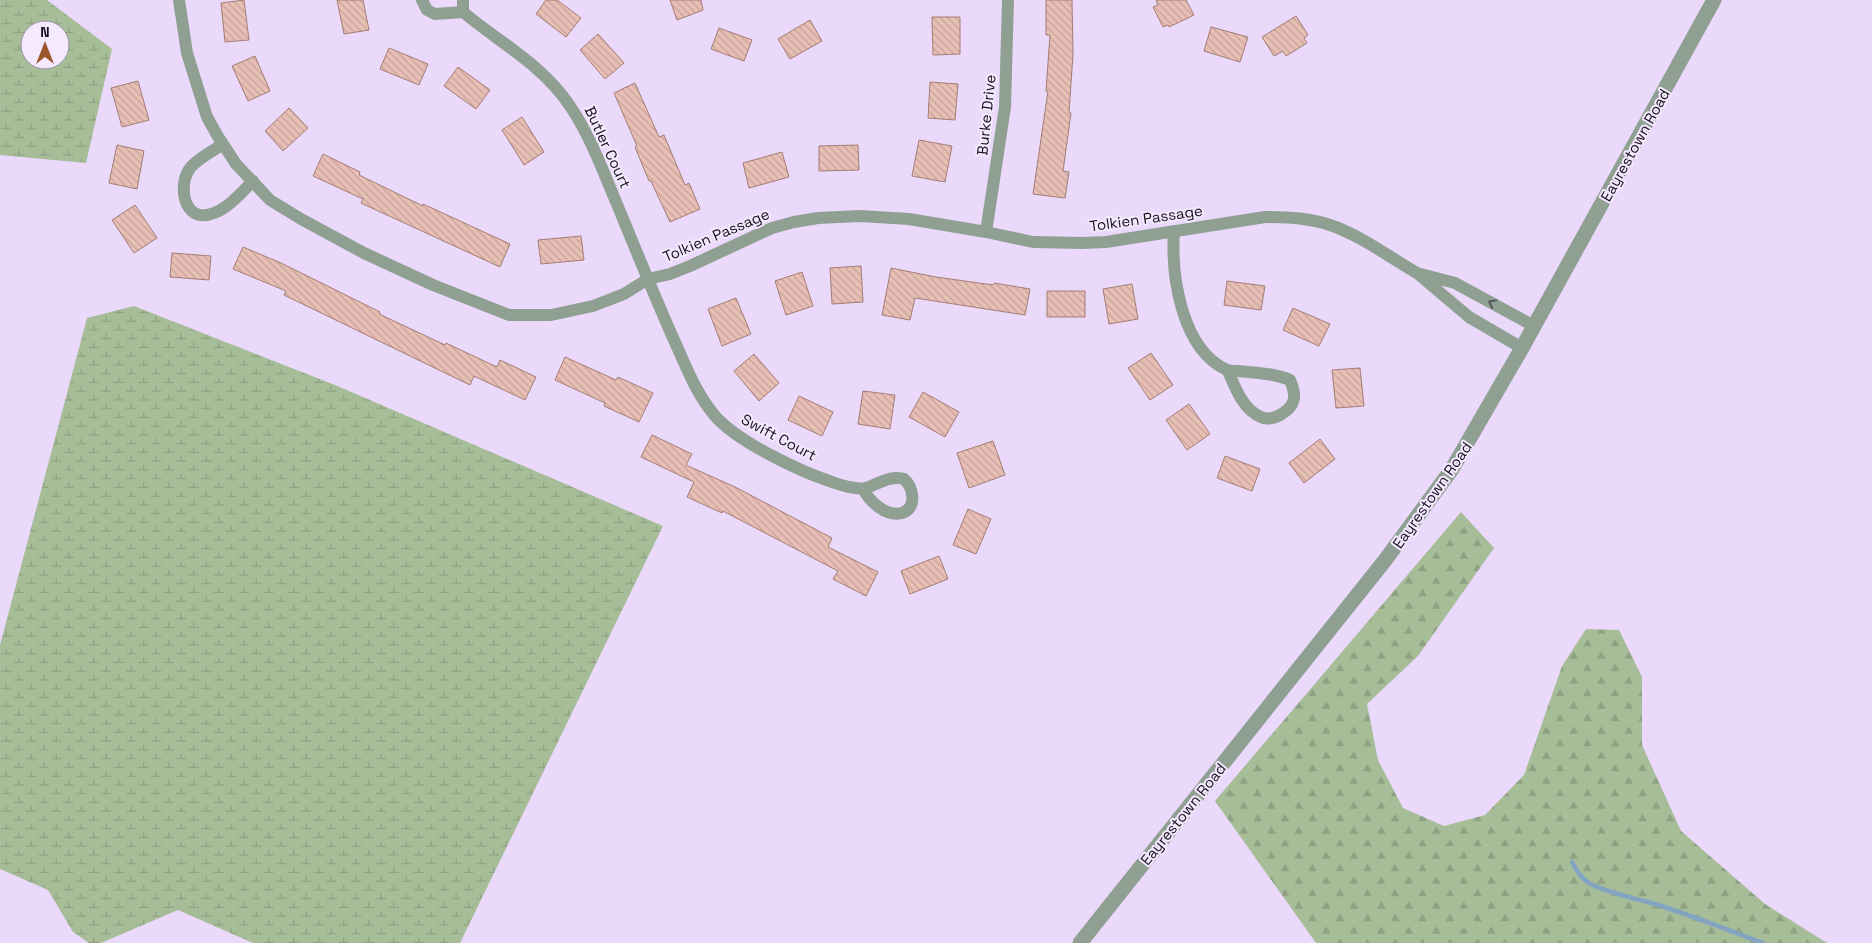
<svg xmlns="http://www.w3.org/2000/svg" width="1872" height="943" viewBox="0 0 1872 943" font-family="'Space Grotesk',sans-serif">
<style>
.forest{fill:url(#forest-firs)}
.wetland{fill:url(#wetland-marsh);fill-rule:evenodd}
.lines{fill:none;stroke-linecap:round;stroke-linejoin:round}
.stream{stroke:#83a3c3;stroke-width:4.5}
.building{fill:url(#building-back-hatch);stroke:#a37d73}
.minor{stroke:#8fa093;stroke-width:12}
.tertiary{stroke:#8fa093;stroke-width:15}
.oneway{stroke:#535858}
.labels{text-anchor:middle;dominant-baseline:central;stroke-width:4;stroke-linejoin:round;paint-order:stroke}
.street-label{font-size:15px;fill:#17111c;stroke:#f4e9fe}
</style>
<defs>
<pattern id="forest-firs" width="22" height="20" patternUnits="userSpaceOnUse" patternTransform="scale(1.25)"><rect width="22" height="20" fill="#a7bd98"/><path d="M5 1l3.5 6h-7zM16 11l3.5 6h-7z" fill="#8fa182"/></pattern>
<pattern id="wetland-marsh" width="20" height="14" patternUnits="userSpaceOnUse" patternTransform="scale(1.25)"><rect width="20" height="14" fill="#a7bd98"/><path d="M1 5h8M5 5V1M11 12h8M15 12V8" fill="none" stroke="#8fa182"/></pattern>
<pattern id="building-back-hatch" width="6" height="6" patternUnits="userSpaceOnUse" patternTransform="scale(1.25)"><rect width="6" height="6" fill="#e8bfb5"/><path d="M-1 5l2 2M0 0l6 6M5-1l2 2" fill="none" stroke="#c6a39b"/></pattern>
</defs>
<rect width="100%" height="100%" fill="#ead9fb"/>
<path class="forest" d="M 1461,512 L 1494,548 L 1418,656 L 1367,704 L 1378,760 L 1403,808 L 1444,826 L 1485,815 L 1524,775 L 1562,666 L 1586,629 L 1619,630 L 1642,677 L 1642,745 L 1681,831 L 1765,904 L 1827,943 L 1316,943 L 1215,801 Z"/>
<path class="wetland" d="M 0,0 L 47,0 L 112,49 L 86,163 L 0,155 ZM 30,30 L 60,30 L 60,60 L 30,60 Z
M 134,306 L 335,385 L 663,526 L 460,943 L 253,943 L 178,910 L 101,943 L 89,943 L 73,932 L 48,890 L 0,869 L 0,645 L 87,318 Z"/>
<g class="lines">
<path class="stream" d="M 1572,862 C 1576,870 1581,878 1589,883 C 1610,894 1635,898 1658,905 C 1693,916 1728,930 1763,943"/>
</g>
<path class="building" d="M 244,0 L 249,40 L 225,42 L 221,3 Z
M 337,0 L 363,0 L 369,30 L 344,34 Z
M 546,0 L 557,0 L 581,18 L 566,37 L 536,14 Z
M 670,0 L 701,0 L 703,10 L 677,20 Z
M 1046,0 L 1072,0 L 1073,54 L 1069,113 L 1071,113 L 1063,171 L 1069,172 L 1065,198 L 1033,194 L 1048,91 L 1046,91 L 1050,35 L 1046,35 Z
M 1156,0 L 1186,0 L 1194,15 L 1169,27 L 1168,25 L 1163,27 L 1153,7 L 1158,5 Z
M 1296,16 L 1308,35 L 1304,38 L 1307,43 L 1286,56 L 1283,51 L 1274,56 L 1262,37 Z
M 932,17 L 960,17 L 960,54 L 933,55 Z
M 810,20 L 822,41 L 790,59 L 778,39 Z
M 1211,27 L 1248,37 L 1240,62 L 1204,51 Z
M 719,28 L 752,40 L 744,61 L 711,49 Z
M 598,34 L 624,63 L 605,79 L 580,50 Z
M 389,48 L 428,64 L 419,85 L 380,69 Z
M 255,56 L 270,91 L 248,101 L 232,66 Z
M 458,67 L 490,90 L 476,109 L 444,86 Z
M 138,81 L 149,120 L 122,127 L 111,88 Z
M 930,82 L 958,84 L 955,120 L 928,118 Z
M 635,83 L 659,137 L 664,135 L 685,185 L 689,183 L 700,209 L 670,222 L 651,181 L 649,181 L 635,147 L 637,146 L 614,93 Z
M 289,108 L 308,128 L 283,151 L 265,131 Z
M 522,117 L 544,152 L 524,165 L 502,130 Z
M 919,140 L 952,146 L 945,182 L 912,176 Z
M 117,145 L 144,151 L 137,189 L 109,183 Z
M 858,145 L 859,170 L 819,171 L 819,146 Z
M 782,152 L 789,177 L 749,188 L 743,163 Z
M 323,154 L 360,172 L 359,175 L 423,206 L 423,204 L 510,244 L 500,267 L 361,203 L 363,199 L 313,176 Z
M 135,205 L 157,238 L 134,253 L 112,220 Z
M 581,236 L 584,260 L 541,264 L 538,240 Z
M 243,247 L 281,263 L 380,312 L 379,314 L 445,345 L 446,343 L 497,367 L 500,360 L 536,377 L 525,400 L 474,376 L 470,385 L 284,295 L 286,291 L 233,269 Z
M 172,253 L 211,256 L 209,280 L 170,277 Z
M 861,266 L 863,302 L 832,304 L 830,268 Z
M 891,268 L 936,277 L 993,285 L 994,283 L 1030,289 L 1025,315 L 915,298 L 910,320 L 882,315 Z
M 802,272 L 813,306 L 786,315 L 775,281 Z
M 1227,281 L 1265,286 L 1261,310 L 1224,305 Z
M 1132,284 L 1138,319 L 1109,324 L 1103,289 Z
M 1047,291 L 1085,291 L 1085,317 L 1047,317 Z
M 736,298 L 751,334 L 722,346 L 708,309 Z
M 1293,308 L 1330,324 L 1319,346 L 1283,330 Z
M 1151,353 L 1173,385 L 1150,400 L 1128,368 Z
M 754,354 L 779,383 L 759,401 L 734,371 Z
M 565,357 L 616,380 L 618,377 L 653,393 L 639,422 L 604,406 L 605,403 L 555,380 Z
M 1360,368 L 1364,406 L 1336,408 L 1332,370 Z
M 863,391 L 895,395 L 890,429 L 858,424 Z
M 923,392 L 959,412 L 945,437 L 909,417 Z
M 799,396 L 833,412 L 822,436 L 788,420 Z
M 1189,404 L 1210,434 L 1187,450 L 1166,420 Z
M 652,435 L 692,454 L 686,465 L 737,488 L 832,538 L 828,547 L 878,572 L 866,596 L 833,579 L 838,571 L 723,511 L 722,513 L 687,497 L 694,482 L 641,457 Z
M 1320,439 L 1335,459 L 1304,483 L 1289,463 Z
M 993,441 L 1005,475 L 969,488 L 957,453 Z
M 1225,456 L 1260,469 L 1252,491 L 1217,478 Z
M 968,509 L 991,519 L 976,554 L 953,545 Z
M 939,556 L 948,579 L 910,594 L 901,571 Z"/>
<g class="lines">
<path class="minor" d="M 179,0 L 187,53 L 207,117 L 217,135 L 236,164 L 270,200 L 301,219 L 364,253 L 433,285 L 509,315 L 551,315 L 593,306 L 624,294 L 648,279 L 670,274 L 690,266 L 772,228 L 794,222 L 818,218 L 860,216 L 909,219 L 986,232 L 1033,242 L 1082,243 L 1106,242 L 1265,217 C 1288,217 1311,218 1333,226 C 1363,237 1389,257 1417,273
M 422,0 L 427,10 L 435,14 L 463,12
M 463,0 L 463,12 C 500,43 543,65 570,106 C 589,134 601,166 614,197 C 634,245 653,293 674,340 C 686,366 696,394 715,416 C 738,442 799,471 832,482 C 840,485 857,490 865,488 C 879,484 889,475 904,479 C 913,487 918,508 902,513 C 886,517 870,502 863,489
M 223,144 C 213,151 199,158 191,167 C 177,183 183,223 211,214 C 227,210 241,193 253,181
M 1174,231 C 1171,275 1181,349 1227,370 C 1230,371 1234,371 1238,371 C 1255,373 1274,373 1290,380 C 1297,396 1296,406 1280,415 C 1275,418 1266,420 1261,417 C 1243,410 1235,387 1228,371
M 986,232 L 1005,107 L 1008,0
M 1522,348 L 1469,317 L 1417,273 L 1455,283 L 1534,326"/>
<path class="tertiary" d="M 1080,943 L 1386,559 L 1452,469 L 1522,348 L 1714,0"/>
</g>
<defs><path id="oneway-chevron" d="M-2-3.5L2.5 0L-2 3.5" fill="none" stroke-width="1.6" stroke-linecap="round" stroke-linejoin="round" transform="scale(1.25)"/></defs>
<use class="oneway" href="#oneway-chevron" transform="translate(1492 303) rotate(-151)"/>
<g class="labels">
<g class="street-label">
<text transform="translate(986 115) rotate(-84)">Burke Drive</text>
<text transform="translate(1635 145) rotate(-61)">Eayrestown Road</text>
<text transform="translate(608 147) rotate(65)">Butler Court</text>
<text transform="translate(1146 218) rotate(-8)">Tolkien Passage</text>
<text transform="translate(716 235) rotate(-23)">Tolkien Passage</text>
<text transform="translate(779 437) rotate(28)">Swift Court</text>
<text transform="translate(1432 495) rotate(-55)">Eayrestown Road</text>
<text transform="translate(1183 814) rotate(-51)">Eayrestown Road</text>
</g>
</g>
<g transform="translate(45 45)"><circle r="24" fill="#f4e9fe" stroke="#9c93a4"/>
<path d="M0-4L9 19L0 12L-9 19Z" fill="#9a5529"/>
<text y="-8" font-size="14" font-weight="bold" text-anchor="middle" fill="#17111c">N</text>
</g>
</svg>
